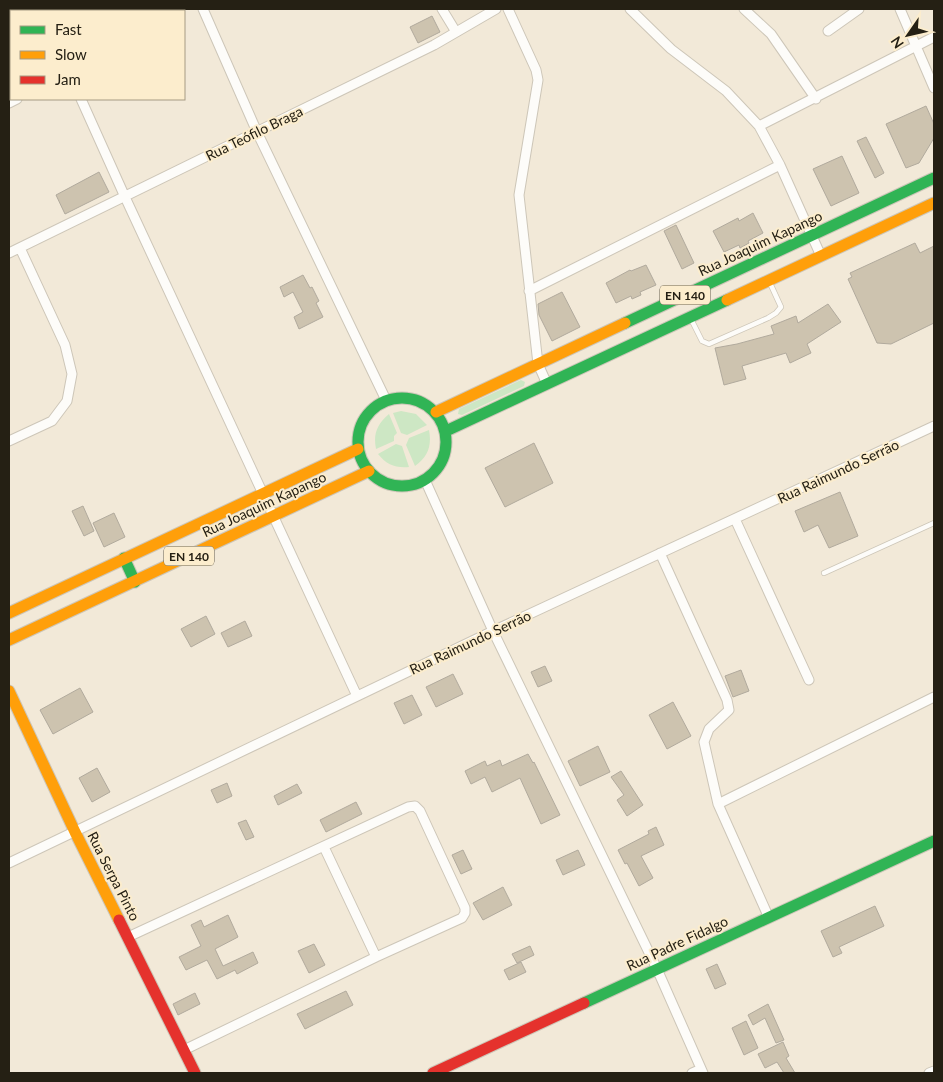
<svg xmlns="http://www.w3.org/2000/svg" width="943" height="1082" viewBox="0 0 943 1082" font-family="Lato,sans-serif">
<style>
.green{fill:#cde7c4}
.building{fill:#cdc3af;stroke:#b1aa9d}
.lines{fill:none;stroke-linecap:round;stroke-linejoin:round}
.lane-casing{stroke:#cdc6b8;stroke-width:6}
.street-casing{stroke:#cdc6b8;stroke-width:11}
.fast-casing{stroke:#cdc6b8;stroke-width:13}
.slow-casing{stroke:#cdc6b8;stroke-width:13}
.jam-casing{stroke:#cdc6b8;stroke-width:13}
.lane{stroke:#fdfcf9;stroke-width:4.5}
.street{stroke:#fdfcf9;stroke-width:9}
.fast{stroke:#30b455;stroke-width:11}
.slow{stroke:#ff9f0a;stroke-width:11}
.jam{stroke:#e5322d;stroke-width:11}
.labels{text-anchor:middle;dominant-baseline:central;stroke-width:4;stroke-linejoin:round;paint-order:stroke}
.shield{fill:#fcedcd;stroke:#665e4c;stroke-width:1}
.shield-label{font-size:12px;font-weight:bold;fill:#252014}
.street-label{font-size:14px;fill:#252014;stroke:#fcedcd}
</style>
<rect width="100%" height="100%" fill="#f2e9d8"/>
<path class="green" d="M 521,380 L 525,382 L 524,386 L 462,415 L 458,414 L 459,409 Z
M 401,411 L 416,414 L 427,425 L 407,435 L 401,433 L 393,413 Z
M 389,414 L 397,433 L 394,436 L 394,441 L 376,449 C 373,434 377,424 389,414 Z
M 429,430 C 432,446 428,457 415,466 L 406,445 L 409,438 Z
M 396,444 L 402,446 L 409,467 C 395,468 387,465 378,454 Z"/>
<path class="building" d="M 432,16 L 440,32 L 418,43 L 410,27 Z
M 926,106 L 934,124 L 934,138 L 919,163 L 906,168 L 886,124 Z
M 866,137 L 884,173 L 875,178 L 857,141 Z
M 842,156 L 859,193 L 831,206 L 813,169 Z
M 99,172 L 109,192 L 65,214 L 56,195 Z
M 753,213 L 763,233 L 748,241 L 749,243 L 740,248 L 739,245 L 724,252 L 713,231 L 738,218 L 739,221 Z
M 676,225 L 694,263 L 682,269 L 664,231 Z
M 915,243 L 920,253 L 934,246 L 934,323 L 891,344 L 877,343 L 848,279 L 852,277 L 850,273 Z
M 646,265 L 656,285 L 640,292 L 641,295 L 632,299 L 631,296 L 616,303 L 606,283 L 630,270 L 631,271 Z
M 303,275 L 310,288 L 312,287 L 319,301 L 316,303 L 323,317 L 299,329 L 294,317 L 303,312 L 293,292 L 284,297 L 280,287 Z
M 562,292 L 580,327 L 552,341 L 539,315 L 538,304 Z
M 828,304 L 841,322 L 807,344 L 811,353 L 790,363 L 786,353 L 742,366 L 746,379 L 724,385 L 715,348 L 737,344 L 774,334 L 771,326 L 796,316 L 798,323 Z
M 534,443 L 553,483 L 505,507 L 485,468 Z
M 840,492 L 858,536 L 829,548 L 818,525 L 804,532 L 795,511 Z
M 83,506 L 94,531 L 84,536 L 72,511 Z
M 114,513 L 125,537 L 104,547 L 93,523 Z
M 206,616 L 215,634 L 191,647 L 181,629 Z
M 245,621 L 252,636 L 228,647 L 221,633 Z
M 545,666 L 552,681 L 538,687 L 531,672 Z
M 741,670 L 749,691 L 733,697 L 725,676 Z
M 453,674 L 463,694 L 436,707 L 426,687 Z
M 80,688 L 93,712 L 53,734 L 40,710 Z
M 412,695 L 422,715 L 404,724 L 394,703 Z
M 673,702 L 691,736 L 667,749 L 649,715 Z
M 598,746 L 610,772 L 580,786 L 568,761 Z
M 528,754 L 533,763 L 534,762 L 560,815 L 541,824 L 520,778 L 492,792 L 485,777 L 471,784 L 465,771 L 485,761 L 487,766 L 500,760 L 502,766 Z
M 97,768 L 110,792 L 92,802 L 79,778 Z
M 621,771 L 643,805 L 627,816 L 617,800 L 624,795 L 611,777 Z
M 227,783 L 232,796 L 217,803 L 211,790 Z
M 297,784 L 302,793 L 278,805 L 274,796 Z
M 356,802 L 362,814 L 326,832 L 320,820 Z
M 246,820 L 254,837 L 246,840 L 238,823 Z
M 656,827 L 664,845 L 641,856 L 653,878 L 639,886 L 627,863 L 625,864 L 618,850 L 649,834 L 648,831 Z
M 463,850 L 472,869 L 461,874 L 452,855 Z
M 578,850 L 585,865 L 563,875 L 556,860 Z
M 503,887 L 512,905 L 483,920 L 473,903 Z
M 875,906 L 884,926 L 839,947 L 842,953 L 833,957 L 821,931 Z
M 228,915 L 238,937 L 215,949 L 223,966 L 253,952 L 258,963 L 237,974 L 235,970 L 217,979 L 207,960 L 186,970 L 179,957 L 201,946 L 191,925 L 201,920 L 204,927 Z
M 314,944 L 325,965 L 309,973 L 298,951 Z
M 530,946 L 534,955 L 517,963 L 512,954 Z
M 521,962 L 526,972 L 509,980 L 504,970 Z
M 717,964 L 726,984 L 715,989 L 706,969 Z
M 346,991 L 353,1005 L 305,1029 L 297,1014 Z
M 195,993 L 200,1004 L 178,1015 L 173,1004 Z
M 768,1004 L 784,1040 L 776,1043 L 765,1018 L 753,1025 L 748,1015 Z
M 746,1021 L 758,1048 L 744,1055 L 732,1028 Z
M 783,1042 L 789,1056 L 786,1058 L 795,1073 L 784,1073 L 777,1062 L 765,1068 L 758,1054 Z"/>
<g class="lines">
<defs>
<path id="lane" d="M 691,319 L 702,341 L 709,344 L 768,318 L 776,313 L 781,307 L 770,283
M 824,573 L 934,523"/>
<path id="street" d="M 39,9 L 40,11
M 203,9 L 257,132 L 386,400
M 442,9 L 456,32
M 508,9 L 536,70 L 538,80 L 519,195 L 538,364 L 547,384
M 630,9 L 671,49 L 726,91 L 759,126 L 780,165 L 821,256
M 744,9 L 771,34 L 816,99
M 900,9 L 934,88
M 133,11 L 138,9
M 828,31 L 859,9
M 81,99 L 125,197 L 357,696
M 9,103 L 17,99
M 759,126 L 934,37
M 9,253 L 434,45 L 496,9
M 529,291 L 780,165
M 9,441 L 52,421 L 67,401 L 72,374 L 65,345 L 20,248
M 425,480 L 493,631 L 657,969 L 703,1073
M 735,519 L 809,680
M 660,553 L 727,700 L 729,710 L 709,729 L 704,742 L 718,804 L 769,918
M 718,804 L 934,697
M 324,847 L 376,957
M 9,863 L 493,631 L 934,426
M 128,937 L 408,807 L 415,806 L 420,811 L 465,908 L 465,913 L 462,918 L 376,957 L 184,1050
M 692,1073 L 701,1069
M 929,1073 L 934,1071"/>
<path id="fast" d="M 625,323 L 934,178
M358 442a44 44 0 1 1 88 0a44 44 0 1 1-88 0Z
M 446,431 L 727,300
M 124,558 L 135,582
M 584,1003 L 934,841"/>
<path id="slow" d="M 727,300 L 934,203
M 436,412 L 625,323
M 9,613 L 358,449
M 9,640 L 369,471
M 9,691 L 75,832 L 119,920"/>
<path id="jam" d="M 119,920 L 195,1073
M 433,1073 L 584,1003"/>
</defs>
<use href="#lane" class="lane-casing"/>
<use href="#street" class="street-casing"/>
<use href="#fast" class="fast-casing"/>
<use href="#slow" class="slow-casing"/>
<use href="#jam" class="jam-casing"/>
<use href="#lane" class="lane"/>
<use href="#street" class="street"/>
<use href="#fast" class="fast"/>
<use href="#slow" class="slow"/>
<use href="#jam" class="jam"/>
</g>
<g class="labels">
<g class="shield">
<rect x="660" y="285.5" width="50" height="19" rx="4"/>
<rect x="164" y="546.5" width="50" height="19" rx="4"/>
</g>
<g class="shield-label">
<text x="685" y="295">EN 140</text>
<text x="189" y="556">EN 140</text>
</g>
<g class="street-label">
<text transform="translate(254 133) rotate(-26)">Rua Teófilo Braga</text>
<text transform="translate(760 243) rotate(-25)">Rua Joaquim Kapango</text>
<text transform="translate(838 471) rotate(-25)">Rua Raimundo Serrão</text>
<text transform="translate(264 504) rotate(-25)">Rua Joaquim Kapango</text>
<text transform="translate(470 642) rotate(-25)">Rua Raimundo Serrão</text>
<text transform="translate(114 876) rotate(63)">Rua Serpa Pinto</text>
<text transform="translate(677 943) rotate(-25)">Rua Padre Fidalgo</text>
</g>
</g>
<rect width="943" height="1082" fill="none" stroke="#252014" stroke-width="20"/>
<rect x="10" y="10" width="175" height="90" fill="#fcedcd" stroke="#a69b83"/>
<rect x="20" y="26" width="25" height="8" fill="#30b455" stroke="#a69b83"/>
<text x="55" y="35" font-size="15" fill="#252014">Fast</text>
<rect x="20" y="51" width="25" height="8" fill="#ff9f0a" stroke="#a69b83"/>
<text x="55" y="60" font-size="15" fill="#252014">Slow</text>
<rect x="20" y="76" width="25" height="8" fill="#e5322d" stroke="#a69b83"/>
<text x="55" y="85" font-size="15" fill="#252014">Jam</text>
<g transform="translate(908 35) rotate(236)" stroke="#fcedcd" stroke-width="4" paint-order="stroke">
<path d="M0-4L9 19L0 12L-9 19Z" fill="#252014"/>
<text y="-8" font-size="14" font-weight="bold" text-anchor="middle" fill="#252014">N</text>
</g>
</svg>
